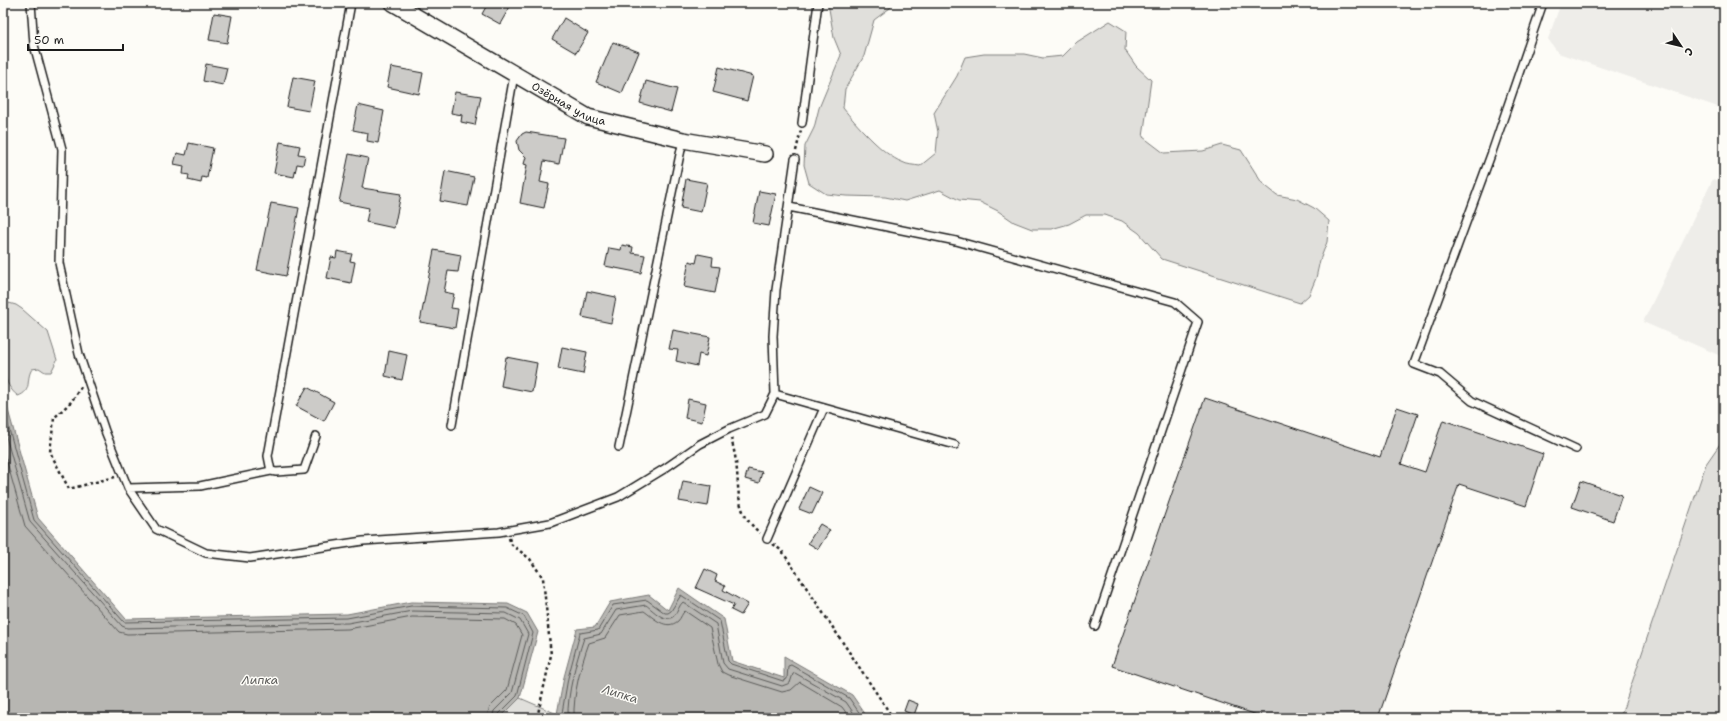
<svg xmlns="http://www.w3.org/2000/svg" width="1727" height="721" viewBox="0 0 1727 721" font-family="'Shantell Sans',sans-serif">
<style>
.built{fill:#eeede9}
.green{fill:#e0dfdb;stroke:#7e7e7c}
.water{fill:#b7b6b2;stroke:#797876}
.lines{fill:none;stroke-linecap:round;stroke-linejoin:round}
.shore{stroke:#5a5a58;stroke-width:1}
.building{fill:#cccbc8;stroke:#1c1c1c}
.lane-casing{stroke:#1c1c1c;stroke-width:10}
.street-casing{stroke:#1c1c1c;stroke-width:18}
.path{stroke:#1c1c1c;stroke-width:2.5;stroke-dasharray:3 3;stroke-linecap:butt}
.lane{stroke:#fdfcf7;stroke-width:7}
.street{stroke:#fdfcf7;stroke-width:15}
.labels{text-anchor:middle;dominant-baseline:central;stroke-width:3;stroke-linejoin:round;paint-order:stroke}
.street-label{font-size:11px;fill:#1c1c1c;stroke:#fdfcf7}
.water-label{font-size:12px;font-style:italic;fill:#5a5a58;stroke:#fdfcf7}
</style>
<rect width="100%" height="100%" fill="#fdfcf7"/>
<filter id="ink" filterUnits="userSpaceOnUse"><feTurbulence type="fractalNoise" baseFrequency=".025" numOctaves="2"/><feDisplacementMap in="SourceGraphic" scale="8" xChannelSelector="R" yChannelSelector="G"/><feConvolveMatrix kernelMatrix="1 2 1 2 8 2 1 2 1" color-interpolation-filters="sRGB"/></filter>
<g filter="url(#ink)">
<path class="built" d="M 1561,3 L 1724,3 L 1724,109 L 1558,53 L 1548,39 Z
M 1713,179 L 1724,183 L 1723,357 L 1643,322 Z"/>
<path class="green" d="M 828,3 L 893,3 L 890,8 L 874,20 L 864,56 L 845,89 L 843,108 C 855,123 883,155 902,162 C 907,165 914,165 920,166 L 936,153 L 938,132 L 934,113 L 957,76 L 965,57 L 984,54 L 1024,54 L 1043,58 L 1063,56 L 1077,42 L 1110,21 L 1126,31 L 1125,50 L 1136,66 L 1151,80 L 1143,137 L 1164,153 L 1203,151 L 1222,145 L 1241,150 L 1262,183 L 1277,195 L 1297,199 L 1314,208 L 1329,221 L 1327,242 L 1320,260 L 1316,278 L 1309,295 L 1300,303 L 1162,259 L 1139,233 L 1122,221 L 1105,215 L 1086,215 L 1069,224 L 1051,229 L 1032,229 L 1014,222 L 998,211 L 980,202 L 959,200 L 940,190 L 905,201 L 885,197 L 846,196 L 826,194 L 809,183 L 804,165 L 805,146 L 814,128 L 819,108 L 841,55 L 834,38 Z
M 9,303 L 16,305 L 22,309 L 48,332 L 57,360 L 51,372 L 45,372 L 39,368 L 32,369 C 25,380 33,391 18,396 C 2,384 3,363 3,345 L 5,342 L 3,314 Z
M 1724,438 L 1724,718 L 1620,718 L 1706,464 Z
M 520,698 L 557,714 L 560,718 L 500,718 Z"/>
<path class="water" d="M 3,392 L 38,518 L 126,619 L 347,614 L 411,602 L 508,604 L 527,613 L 538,632 L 520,698 L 500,718 L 3,718 Z
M 679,588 L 724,619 L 732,661 L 784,678 L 784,656 L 852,695 L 868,718 L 560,718 L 557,714 L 564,677 L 577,629 L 595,627 L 610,602 L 649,595 L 668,610 Z"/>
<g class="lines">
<path class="shore" d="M 3,407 L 34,520 L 124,622 L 347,618 L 411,606 L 507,608 L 524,616 L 533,633 L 517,696 L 499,714 L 497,718
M 3,426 L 30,522 L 122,626 L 127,628 L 348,623 L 412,611 L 506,613 L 520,620 L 528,634 L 512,693 L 494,711 L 492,718
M 3,448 L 25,526 L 119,632 L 127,634 L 348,629 L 412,617 L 505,619 L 516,625 L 522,635 L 507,690 L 490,707 L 486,718
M 563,718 L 562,713 L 568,678 L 580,633 L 598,630 L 613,605 L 647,600 L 665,613 L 668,613 L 671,611 L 681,595 L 720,621 L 728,661 L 731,664 L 783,681 L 787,679 L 788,666 L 791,665 L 849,698 L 863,718
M 568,718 C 567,693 576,662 584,638 L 601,634 L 616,610 L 646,605 C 653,610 665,624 674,616 C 678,612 679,605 683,602 L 716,624 L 723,663 L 728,669 L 782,686 L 790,683 L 793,674 L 795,673 L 846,702 L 857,718
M 574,718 C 573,694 581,665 589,643 L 605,638 L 620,615 L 644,611 C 654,618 666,631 678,621 C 681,618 682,613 685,611 L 710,628 L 718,664 L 722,672 L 728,675 L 782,692 L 791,690 L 800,682 L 842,707 L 850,718"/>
</g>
<path class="building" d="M 488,3 L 512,3 L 500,24 L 482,14 Z
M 214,13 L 232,16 L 227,43 L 209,40 Z
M 564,18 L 588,33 L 576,53 L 552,39 Z
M 613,42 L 639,52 L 622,93 L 596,82 Z
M 206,64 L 227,68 L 223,85 L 203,81 Z
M 391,67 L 423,73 L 419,94 L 387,87 Z
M 719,67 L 753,76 L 747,101 L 713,92 Z
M 293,77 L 315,81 L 309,111 L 287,107 Z
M 646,81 L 677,89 L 671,112 L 640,103 Z
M 455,92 L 481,96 L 475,125 L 461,122 L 462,115 L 451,113 Z
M 358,105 L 384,111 L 378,143 L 367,141 L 368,133 L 353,130 Z
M 526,132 L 564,138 L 559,164 L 544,161 L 540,182 L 549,184 L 544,208 L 520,203 L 527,165 L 524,164 L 526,157 L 519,150 L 517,141 L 522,134 Z
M 280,142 L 300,146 L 298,154 L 305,155 L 303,165 L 297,164 L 294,177 L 274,173 Z
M 189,143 L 213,148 L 207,178 L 202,177 L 201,183 L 188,180 L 189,175 L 183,174 L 184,166 L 174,164 L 177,153 L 186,155 Z
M 349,154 L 368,158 L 362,188 L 401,194 L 394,228 L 366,222 L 369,208 L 339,202 Z
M 445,171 L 474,177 L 468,206 L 440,201 Z
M 686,179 L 707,183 L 701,212 L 681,208 Z
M 759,191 L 776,194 L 769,226 L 753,223 Z
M 271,203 L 299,208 L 286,276 L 257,270 Z
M 622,245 L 633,247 L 632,253 L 645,255 L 641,273 L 605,266 L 609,248 L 621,250 Z
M 434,250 L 461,255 L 458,272 L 448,271 L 444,292 L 454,294 L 451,308 L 458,309 L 455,328 L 420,322 Z
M 337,251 L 352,254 L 350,261 L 355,262 L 351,283 L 327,278 L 331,257 L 336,258 Z
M 698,254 L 713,257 L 712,266 L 720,267 L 715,293 L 684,287 L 689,261 L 696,263 Z
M 587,291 L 616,297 L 611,323 L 582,317 Z
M 673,330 L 710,337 L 706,356 L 699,354 L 697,366 L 676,361 L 678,350 L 669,349 Z
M 562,347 L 587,352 L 583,374 L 558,369 Z
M 389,351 L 407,355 L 402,380 L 385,376 Z
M 506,357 L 537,363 L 532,392 L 501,386 Z
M 307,387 L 334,402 L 324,421 L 296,406 Z
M 1205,398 L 1380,457 L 1397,407 L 1418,414 L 1401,464 L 1425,472 L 1443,420 L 1543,454 L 1526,506 L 1459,484 L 1378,718 L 1266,718 L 1112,666 Z
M 688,399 L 706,403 L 702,422 L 685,418 Z
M 748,469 L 762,472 L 759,483 L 745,479 Z
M 683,481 L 711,486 L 708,506 L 679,501 Z
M 1581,481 L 1622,495 L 1613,521 L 1572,507 Z
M 809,487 L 822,493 L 812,514 L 799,509 Z
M 820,524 L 830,530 L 818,549 L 808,543 Z
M 705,569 L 717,575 L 715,581 L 725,586 L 723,590 L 748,604 L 741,615 L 731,610 L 734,605 L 696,588 Z
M 908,700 L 918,704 L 914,715 L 904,711 Z"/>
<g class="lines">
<defs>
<path id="lane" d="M 31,3 L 34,45 L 62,149 L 59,263 L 79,354 L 105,431 L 128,488 L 156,529 L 206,553 L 250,558 L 363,541 L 499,532 L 550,523 L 618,497 L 664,469 L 700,444 L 729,429 L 765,414 L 775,394 L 773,336 L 776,290 L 795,159
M 1543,3 L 1492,152 L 1414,364 L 1440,374 L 1472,401 L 1576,449
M 802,123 L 818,3
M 789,207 L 956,241 L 1175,302 L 1198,322 L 1095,626
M 775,394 L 955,445
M 452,425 L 514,75
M 619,447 L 683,140
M 271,471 L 276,472 L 304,470 L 316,436
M 128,488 L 200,486 L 271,471 L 268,456 L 351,3
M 767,539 L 824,408"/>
<g id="street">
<path id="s1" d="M 393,3 L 588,117 L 683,140 L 765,154"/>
</g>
</defs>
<use href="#lane" class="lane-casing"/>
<use href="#street" class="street-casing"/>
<path class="path" d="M 796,151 L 801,130
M 81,387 L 71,402 L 54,418 L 50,452 L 69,489 L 115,477
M 731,438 C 733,446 735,454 736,462 C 740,492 734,511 760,533
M 509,538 L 511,544 L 530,559 L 543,578 L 551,655 L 537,718
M 773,544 L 782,551 L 893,718"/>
<use href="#lane" class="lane"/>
<use href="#street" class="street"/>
</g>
</g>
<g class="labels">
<g class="street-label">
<text stroke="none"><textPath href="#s1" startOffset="203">Озёрная улица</textPath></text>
</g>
<g class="water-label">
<text x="260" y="680">Липка</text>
<text transform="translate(620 694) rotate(17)">Липка</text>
</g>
</g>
<rect width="1727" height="721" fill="none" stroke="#fdfcf7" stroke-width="16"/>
<rect x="8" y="8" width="1711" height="705" fill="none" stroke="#1c1c1c" stroke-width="1.5" filter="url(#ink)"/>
<g transform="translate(1681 46) rotate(125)" stroke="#fdfcf7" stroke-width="3" paint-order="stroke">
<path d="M0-3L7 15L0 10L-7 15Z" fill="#1c1c1c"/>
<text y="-6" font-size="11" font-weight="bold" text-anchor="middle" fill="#1c1c1c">С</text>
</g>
<path d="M28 44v6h95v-6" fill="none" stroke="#1c1c1c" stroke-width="2"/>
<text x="34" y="44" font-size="12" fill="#1c1c1c" stroke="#fdfcf7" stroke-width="3" paint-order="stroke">50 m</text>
</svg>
